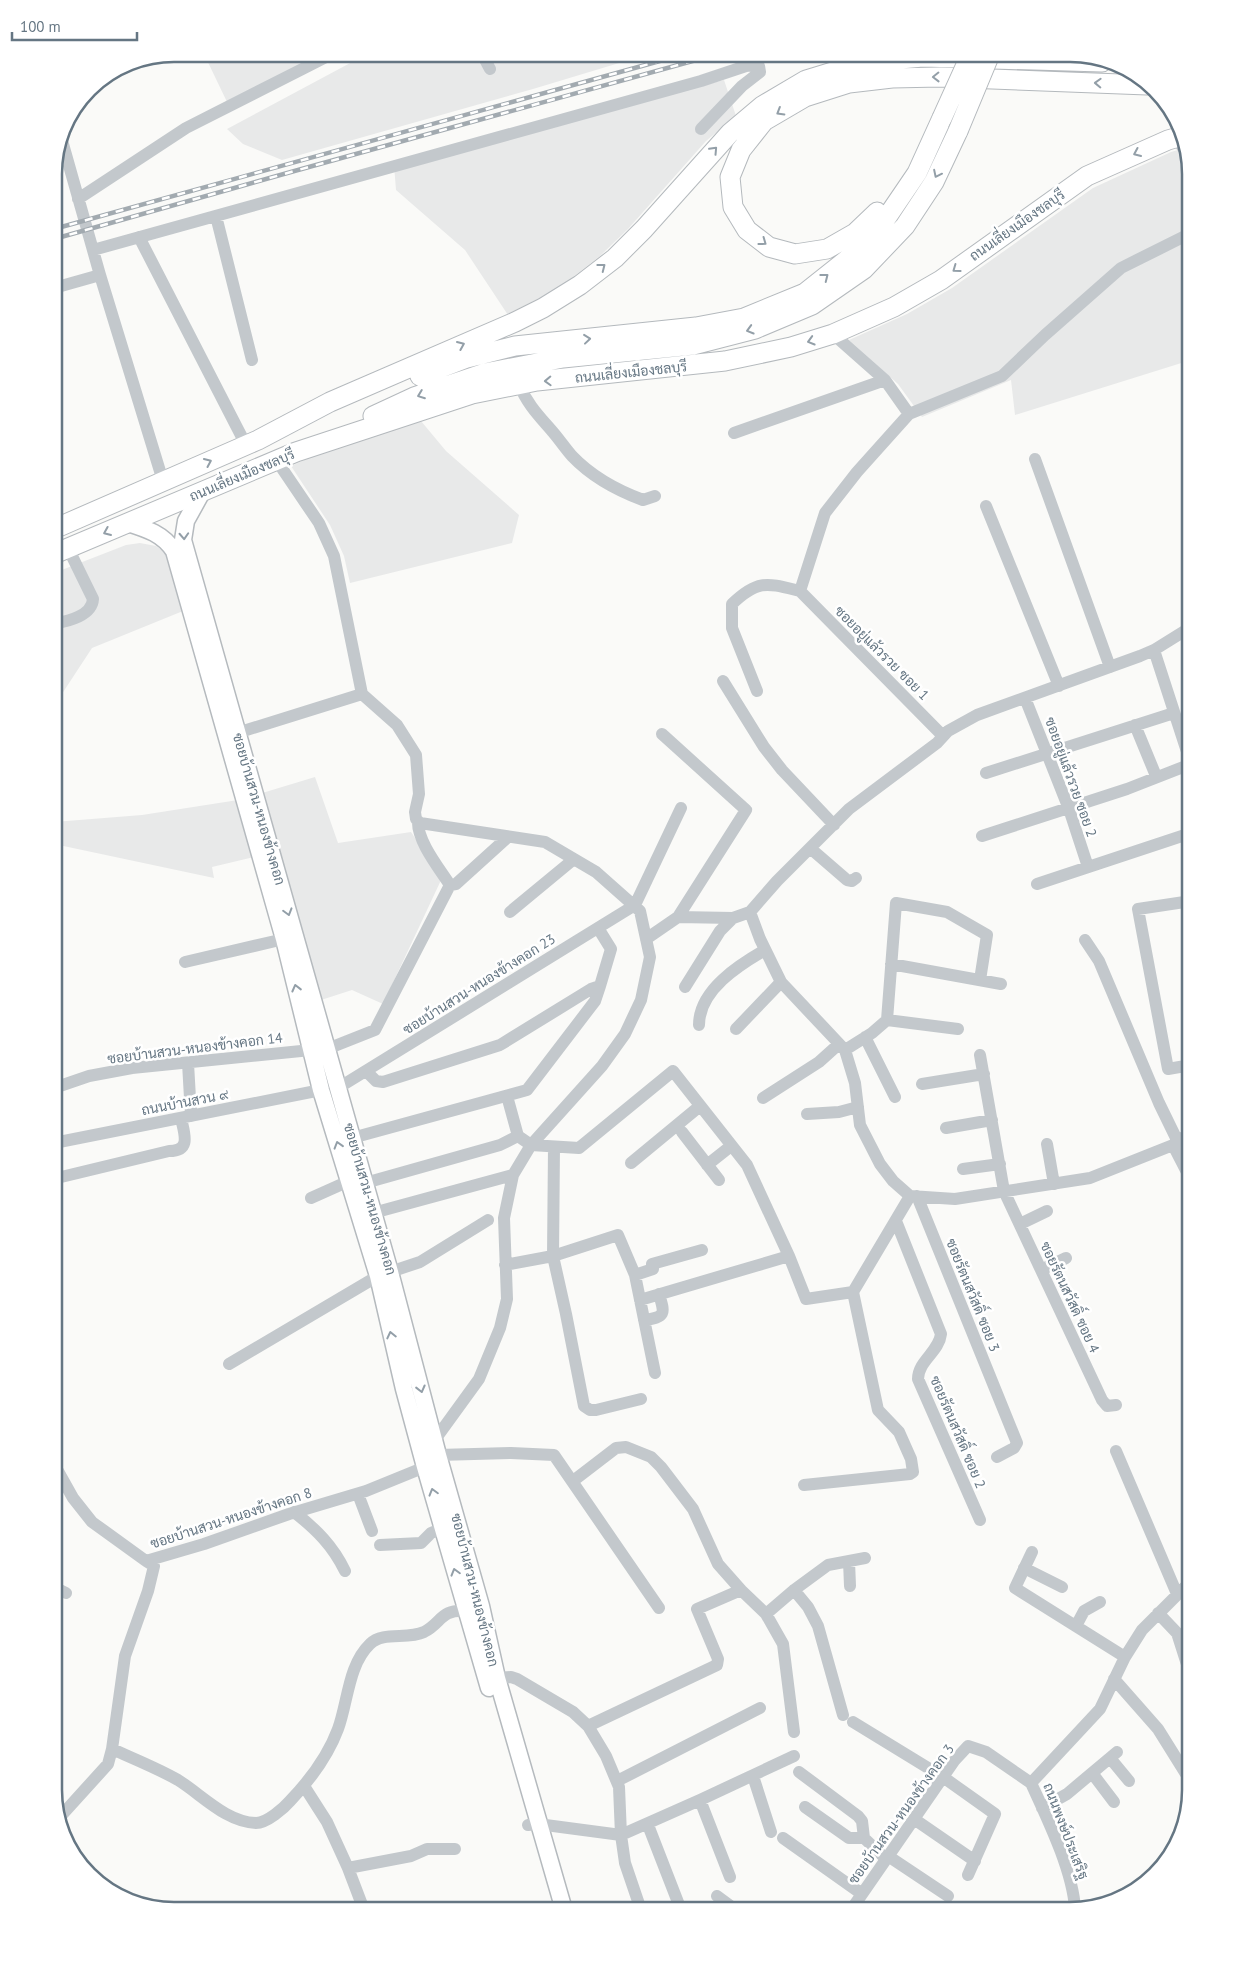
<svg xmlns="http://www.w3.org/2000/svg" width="1245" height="1964" viewBox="0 0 1245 1964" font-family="'PT Sans',Sarabun,sans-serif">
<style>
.built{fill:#e8e9e9}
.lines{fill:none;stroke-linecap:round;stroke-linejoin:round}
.major-casing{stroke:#b5babe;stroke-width:19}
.highway-casing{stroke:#b4b9bd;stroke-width:21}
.minor{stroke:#c3c8cc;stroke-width:12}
.major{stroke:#fff;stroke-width:16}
.highway{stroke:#fff;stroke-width:19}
.rail-casing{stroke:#a2aab0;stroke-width:4.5}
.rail{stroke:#fff;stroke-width:2.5;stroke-dasharray:8;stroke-linecap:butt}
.highway-bridge-casing{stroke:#b4b9bd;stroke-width:21;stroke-linecap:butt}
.highway-bridge{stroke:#fff;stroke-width:19}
.oneway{stroke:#939fa8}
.labels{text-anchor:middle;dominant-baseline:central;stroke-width:5;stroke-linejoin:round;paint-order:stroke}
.street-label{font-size:14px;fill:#657683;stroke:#fff}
.rim{fill:none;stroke:#657683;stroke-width:2.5}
</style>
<rect width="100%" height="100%" fill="#fafaf8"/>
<path class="built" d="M 204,54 L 322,54 L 228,104 Z
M 367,54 L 649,54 L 533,89 L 282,160 L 243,144 L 227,129 Z
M 724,80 L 736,116 L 706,141 L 628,229 L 600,256 L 568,281 L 534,302 L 508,315 L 465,250 L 396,190 L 394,165 Z
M 1185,148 L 1191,175 L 1191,360 L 1015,415 L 1011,380 L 922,417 L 898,384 L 849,340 L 907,314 L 952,288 L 1093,188 L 1171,152 Z
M 421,421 L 446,451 L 519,515 L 512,543 L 350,583 L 344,556 L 330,525 L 291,466 L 309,458 Z
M 140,543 L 156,546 L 164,552 L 169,560 L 183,611 L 92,648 L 54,706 L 54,573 L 126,545 Z
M 315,777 L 338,843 L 411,832 L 442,878 L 383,1004 L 352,990 L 318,1001 L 259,794 Z
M 238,800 L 254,857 L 212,867 L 214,878 L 54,844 L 54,822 L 142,815 Z"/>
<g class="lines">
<defs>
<path id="major" d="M 202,492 L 186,521 L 183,540 L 390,1272 L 438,1455 L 481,1606 L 497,1678 L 564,1910
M 128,523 C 147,529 163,534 174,551 L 284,939 L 321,1090 L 378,1276 L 404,1389 L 425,1467 L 489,1688"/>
<path id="highway" d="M 877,212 L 855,233 L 827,249 L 795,254 L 769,247 L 747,230 L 733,207 L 730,177 L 741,150 L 764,121 L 805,97 L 849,83 L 892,78 L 940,77 L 1147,85
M 420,376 L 467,358 L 515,346 L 696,327 L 744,318 L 805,293 L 849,258 L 883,223 L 917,173 L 942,118
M 373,416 L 414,397 L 485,373 L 563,358 L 693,345 L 755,329 L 812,305 L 864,269 L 905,226 L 934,182 L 958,131
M 54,529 L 258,440 L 330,402 L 515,322 L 543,308 L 580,285 L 615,258 L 644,229 L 730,133 L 762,106 L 806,80 L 865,62 L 923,57 L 1102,62
M 54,554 L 296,452 L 472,394 L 537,381 L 725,361 L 791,347 L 833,334 L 894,307 L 941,280 L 1087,176 L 1168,140 L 1182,136"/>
</defs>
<use href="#major" class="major-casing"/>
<use href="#highway" class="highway-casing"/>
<path class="minor" d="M 482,54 L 490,69
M 61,137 L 100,275 L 163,481
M 1176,138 L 1186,152
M 78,199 L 186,128 L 332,54
M 216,216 L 252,360
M 139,237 L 246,445
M 93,250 L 701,81 L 746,66 L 753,65 L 759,66 L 760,72 L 742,86 L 701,129
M 54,288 L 100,275
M 833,334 L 885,380 L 909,414
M 519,384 C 527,404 539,416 552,431 C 559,439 565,448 572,456 C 592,477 616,490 643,500 L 655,496
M 734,433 L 885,380
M 1035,459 L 1110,667
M 277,461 L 319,523 L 334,556 L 362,694 L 397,725 L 416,755 L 419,794 L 415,812 L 416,819 L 420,823 L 545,842 L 596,872 L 640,911 L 650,957 L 641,1000 L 625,1034 L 602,1066 L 531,1145 L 513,1175 L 504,1218 L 507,1299 L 500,1328 L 479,1379 L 434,1441
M 986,506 L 1059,686
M 800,591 L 825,513 L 857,472 L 909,414 L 1002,376 L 1045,335 L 1121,268 L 1191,233
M 800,591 L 943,736
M 54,624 C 68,621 92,616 93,599 L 68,548
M 1154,650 L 1191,764
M 723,681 L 764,747 L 782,770 L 834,825
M 757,691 L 732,628 L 732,604 C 758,579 767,583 800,591
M 1025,698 L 1069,809 L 1088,867
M 1135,725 L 1156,776
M 237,733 L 362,694
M 662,734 L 746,810 L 678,917
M 986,773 L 1174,713
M 418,821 C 417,841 439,868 450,885
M 982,836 L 1127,789 L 1191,764
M 810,848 L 847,880 L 852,881 L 856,878
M 1190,874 L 1191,881
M 1037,884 L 1191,833
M 450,885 L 456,884 L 508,837
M 635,905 L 681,808
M 510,912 L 574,859
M 750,912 L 760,939 L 781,982 L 845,1050 L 855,1083 L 860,1125 L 880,1164 L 893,1181 L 910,1196 L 955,1199 L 1090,1178 L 1173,1145 L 1191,1132
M 646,939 L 678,917 L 733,918 L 750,912 L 777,881 L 849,809 L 937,743 L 948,731 L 977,715 L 1140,656 L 1154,650 L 1191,627
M 1085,940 L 1099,961 L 1159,1103 L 1178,1142
M 185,962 L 284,939
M 891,964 L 1001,984
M 685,987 L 720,931 L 733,918
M 887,1020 L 958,1029
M 699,1025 C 699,990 739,965 765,950
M 736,1029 L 781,982
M 865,1037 L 895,1097
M 327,1049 L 375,1030 L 450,885
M 845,1050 L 872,1033 L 887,1020 L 896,903 L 947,912 L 987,935 L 980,980
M 980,1055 L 1004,1191 L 1102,1400 L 1107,1406 L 1116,1405
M 188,1063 L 191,1116
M 1191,1065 L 1168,1069 L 1138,909 L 1191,901
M 366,1071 L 376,1081 L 383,1082 L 500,1045 L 591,989 L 600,986 L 611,949 L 598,928
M 922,1084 L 984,1074
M 54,1088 L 89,1076 L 132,1068 L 311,1050
M 338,1088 L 635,905
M 507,1096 L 518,1136
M 763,1098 L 819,1062 L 839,1044
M 807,1114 L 839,1112 L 858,1107
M 946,1128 L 992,1120
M 682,1132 L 719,1180
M 352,1138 L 527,1090 L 595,1001 L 600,986
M 54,1143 L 321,1090
M 1047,1144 L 1054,1184
M 1173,1145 L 1191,1180
M 554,1147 L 553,1256 L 566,1314 L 584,1406 L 590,1410 L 596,1410 L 641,1399
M 631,1163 L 700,1106
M 707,1165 L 731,1146
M 963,1169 L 1000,1164
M 54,1181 L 57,1178 L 169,1151 C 192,1151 184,1133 181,1118
M 365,1183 L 500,1145 L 518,1136 L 531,1145 L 579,1148 L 673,1071 L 747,1165 L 789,1256 L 806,1299 L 853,1292 L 910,1196
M 917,1196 L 1015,1438 L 1017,1443 L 1014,1448 L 997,1457
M 311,1198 L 349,1181
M 373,1213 L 513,1175
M 896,1221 L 941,1334 C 939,1352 918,1361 918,1379 L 980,1520
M 1020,1224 L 1047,1211
M 505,1265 L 553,1256 L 618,1235 L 635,1275 L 655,1373
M 1041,1270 L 1066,1258
M 390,1272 L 420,1262 L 488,1220
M 635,1275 L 653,1269 L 652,1264 L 702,1250
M 640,1300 L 789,1256
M 644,1320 C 666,1317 665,1314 659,1294
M 229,1364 L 378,1276
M 1116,1451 L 1177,1594
M 438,1455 L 511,1453 L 554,1455 L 659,1608
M 54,1464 L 73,1498 L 92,1522 L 146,1561 L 204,1544 L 289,1514 L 366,1491 L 425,1467
M 573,1481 L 616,1448 L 626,1447 L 651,1457 L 661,1467 L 693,1509 L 718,1564 L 741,1590
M 804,1485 L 910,1474 L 913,1472 L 911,1459 L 899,1432 L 878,1410 L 853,1292
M 358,1494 L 372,1531
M 294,1512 C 316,1529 333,1546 345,1571
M 380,1545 L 421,1543 L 431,1533 L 443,1528
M 1032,1552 L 1015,1588 L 1125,1657
M 849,1561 L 850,1586
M 1024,1568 L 1062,1587
M 54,1587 L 66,1593
M 794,1590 L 808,1607 L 818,1626 L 843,1715
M 1158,1613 L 1177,1633 L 1191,1677
M 766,1614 L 794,1590 L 828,1565 L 865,1558
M 1076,1626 L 1084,1611 L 1100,1602
M 497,1678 L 511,1677 L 517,1679 L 573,1712 L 588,1726 L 606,1756 L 619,1787 L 621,1835 L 625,1863 L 641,1910
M 1114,1679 L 1158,1729 L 1191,1782
M 853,1722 L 943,1777 L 995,1814 L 968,1875
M 588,1726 L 717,1665 L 718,1659 L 697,1609 L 741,1590 L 766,1614 L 783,1644 L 794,1732
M 112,1749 C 134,1759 157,1768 178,1780 C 202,1795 226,1822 256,1823 C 267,1823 284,1808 290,1801 C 310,1780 328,1756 338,1729 C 348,1702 348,1665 370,1644 C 383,1631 407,1640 424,1632 C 442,1623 440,1609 466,1611
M 1110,1758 L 1129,1781
M 799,1772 L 858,1816 L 862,1821 L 864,1838 L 886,1859
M 1092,1773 L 1114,1802
M 753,1776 L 771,1832
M 617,1781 L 760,1708
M 1031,1783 L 1100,1709 L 1125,1657 L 1142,1630 L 1191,1581
M 1031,1783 C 1047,1818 1073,1871 1075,1909
M 304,1786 L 327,1822 L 348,1868 L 364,1910
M 700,1800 L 730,1877
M 805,1807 L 849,1838 L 864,1838
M 1042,1808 L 1067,1794 L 1117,1752
M 60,1817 L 108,1764 L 112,1749 L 125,1656 L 148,1591 L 154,1566 L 146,1561
M 914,1819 L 975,1861
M 528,1825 L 538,1824 L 621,1835 L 700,1800 L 794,1756
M 648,1825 L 681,1910
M 783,1838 L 862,1894
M 888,1856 L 948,1896
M 348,1868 L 411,1856 L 427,1849 L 455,1849
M 717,1896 L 736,1910
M 851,1910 L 954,1761 L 968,1746 L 986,1752 L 1031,1783"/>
<use href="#major" class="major"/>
<use href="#highway" class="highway"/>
<defs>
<path id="rail" d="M 54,229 L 685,54
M 54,239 L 298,170 L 718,54"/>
</defs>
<use href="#rail" class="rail-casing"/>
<use href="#rail" class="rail"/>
<defs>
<path id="highway-bridge" d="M 942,118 L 971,54
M 958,131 L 990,54"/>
</defs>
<use href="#highway-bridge" class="highway-bridge-casing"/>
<use href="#highway-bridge" class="highway-bridge"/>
</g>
<defs><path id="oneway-chevron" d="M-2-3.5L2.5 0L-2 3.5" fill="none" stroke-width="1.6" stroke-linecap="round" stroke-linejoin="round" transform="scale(1.25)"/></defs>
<g class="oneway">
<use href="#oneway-chevron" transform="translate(936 77) rotate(179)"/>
<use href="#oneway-chevron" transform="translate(1098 83) rotate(-178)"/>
<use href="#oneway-chevron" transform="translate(780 112) rotate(149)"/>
<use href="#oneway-chevron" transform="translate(714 150) rotate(-47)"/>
<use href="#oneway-chevron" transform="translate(1137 153) rotate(156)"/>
<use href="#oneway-chevron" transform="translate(937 174) rotate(116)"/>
<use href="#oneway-chevron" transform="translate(763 242) rotate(36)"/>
<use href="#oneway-chevron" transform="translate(602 267) rotate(-38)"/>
<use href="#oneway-chevron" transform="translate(956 269) rotate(144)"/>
<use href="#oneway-chevron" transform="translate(825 277) rotate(-38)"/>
<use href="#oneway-chevron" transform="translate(750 330) rotate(164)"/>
<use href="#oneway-chevron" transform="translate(587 339) rotate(-6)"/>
<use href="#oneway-chevron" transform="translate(811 341) rotate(164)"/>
<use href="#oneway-chevron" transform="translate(461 345) rotate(-23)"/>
<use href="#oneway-chevron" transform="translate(548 381) rotate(178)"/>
<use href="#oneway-chevron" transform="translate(421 395) rotate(159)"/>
<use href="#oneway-chevron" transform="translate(208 462) rotate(-24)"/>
<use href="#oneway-chevron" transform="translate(107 532) rotate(157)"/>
<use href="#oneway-chevron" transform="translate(184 536) rotate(87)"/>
<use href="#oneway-chevron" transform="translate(288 912) rotate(74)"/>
<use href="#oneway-chevron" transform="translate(296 988) rotate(-104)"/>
<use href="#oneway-chevron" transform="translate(338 1145) rotate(-107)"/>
<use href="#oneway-chevron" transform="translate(391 1335) rotate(-103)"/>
<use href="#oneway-chevron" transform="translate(421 1389) rotate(76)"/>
<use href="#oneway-chevron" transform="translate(433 1492) rotate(-106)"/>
<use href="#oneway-chevron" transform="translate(455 1572) rotate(-106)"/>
</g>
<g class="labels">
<g class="street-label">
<text transform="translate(1017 225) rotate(-35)">ถนนเลี่ยงเมืองชลบุรี</text>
<text transform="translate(631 372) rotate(-6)">ถนนเลี่ยงเมืองชลบุรี</text>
<text transform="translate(242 475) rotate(-23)">ถนนเลี่ยงเมืองชลบุรี</text>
<text transform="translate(882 653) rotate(45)">ซอยอยู่แล้วรวย ซอย 1</text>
<text transform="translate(1071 777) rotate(70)">ซอยอยู่แล้วรวย ซอย 2</text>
<text transform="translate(259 809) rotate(74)">ซอยบ้านสวน-หนองข้างคอก</text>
<text transform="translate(479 984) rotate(-32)">ซอยบ้านสวน-หนองข้างคอก 23</text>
<text transform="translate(195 1048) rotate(-7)">ซอยบ้านสวน-หนองข้างคอก 14</text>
<text transform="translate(185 1102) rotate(-11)">ถนนบ้านสวน ๙</text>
<text transform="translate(370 1199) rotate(74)">ซอยบ้านสวน-หนองข้างคอก</text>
<text transform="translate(973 1295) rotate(68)">ซอยรัตนสวัสดิ์ ซอย 3</text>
<text transform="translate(1070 1297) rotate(65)">ซอยรัตนสวัสดิ์ ซอย 4</text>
<text transform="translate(958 1432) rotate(67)">ซอยรัตนสวัสดิ์ ซอย 2</text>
<text transform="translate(231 1518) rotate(-18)">ซอยบ้านสวน-หนองข้างคอก 8</text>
<text transform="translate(475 1590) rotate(76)">ซอยบ้านสวน-หนองข้างคอก</text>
<text transform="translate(901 1814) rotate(-54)">ซอยบ้านสวน-หนองข้างคอก 3</text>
<text transform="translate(1066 1831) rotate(69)">ถนนพงษ์ประเสริฐ</text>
</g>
</g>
<path d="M0 0H1245V1964H0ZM174 62H1070A112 112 0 0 1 1182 174V1790A112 112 0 0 1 1070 1902H174A112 112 0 0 1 62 1790V174A112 112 0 0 1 174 62Z" fill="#fff" fill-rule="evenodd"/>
<path class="rim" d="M174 62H1070A112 112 0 0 1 1182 174V1790A112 112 0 0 1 1070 1902H174A112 112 0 0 1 62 1790V174A112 112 0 0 1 174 62Z"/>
<path d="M12 32v8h125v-8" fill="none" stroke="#657683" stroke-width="2.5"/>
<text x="20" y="32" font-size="15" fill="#657683" stroke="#ffffff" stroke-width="4" paint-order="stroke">100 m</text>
</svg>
